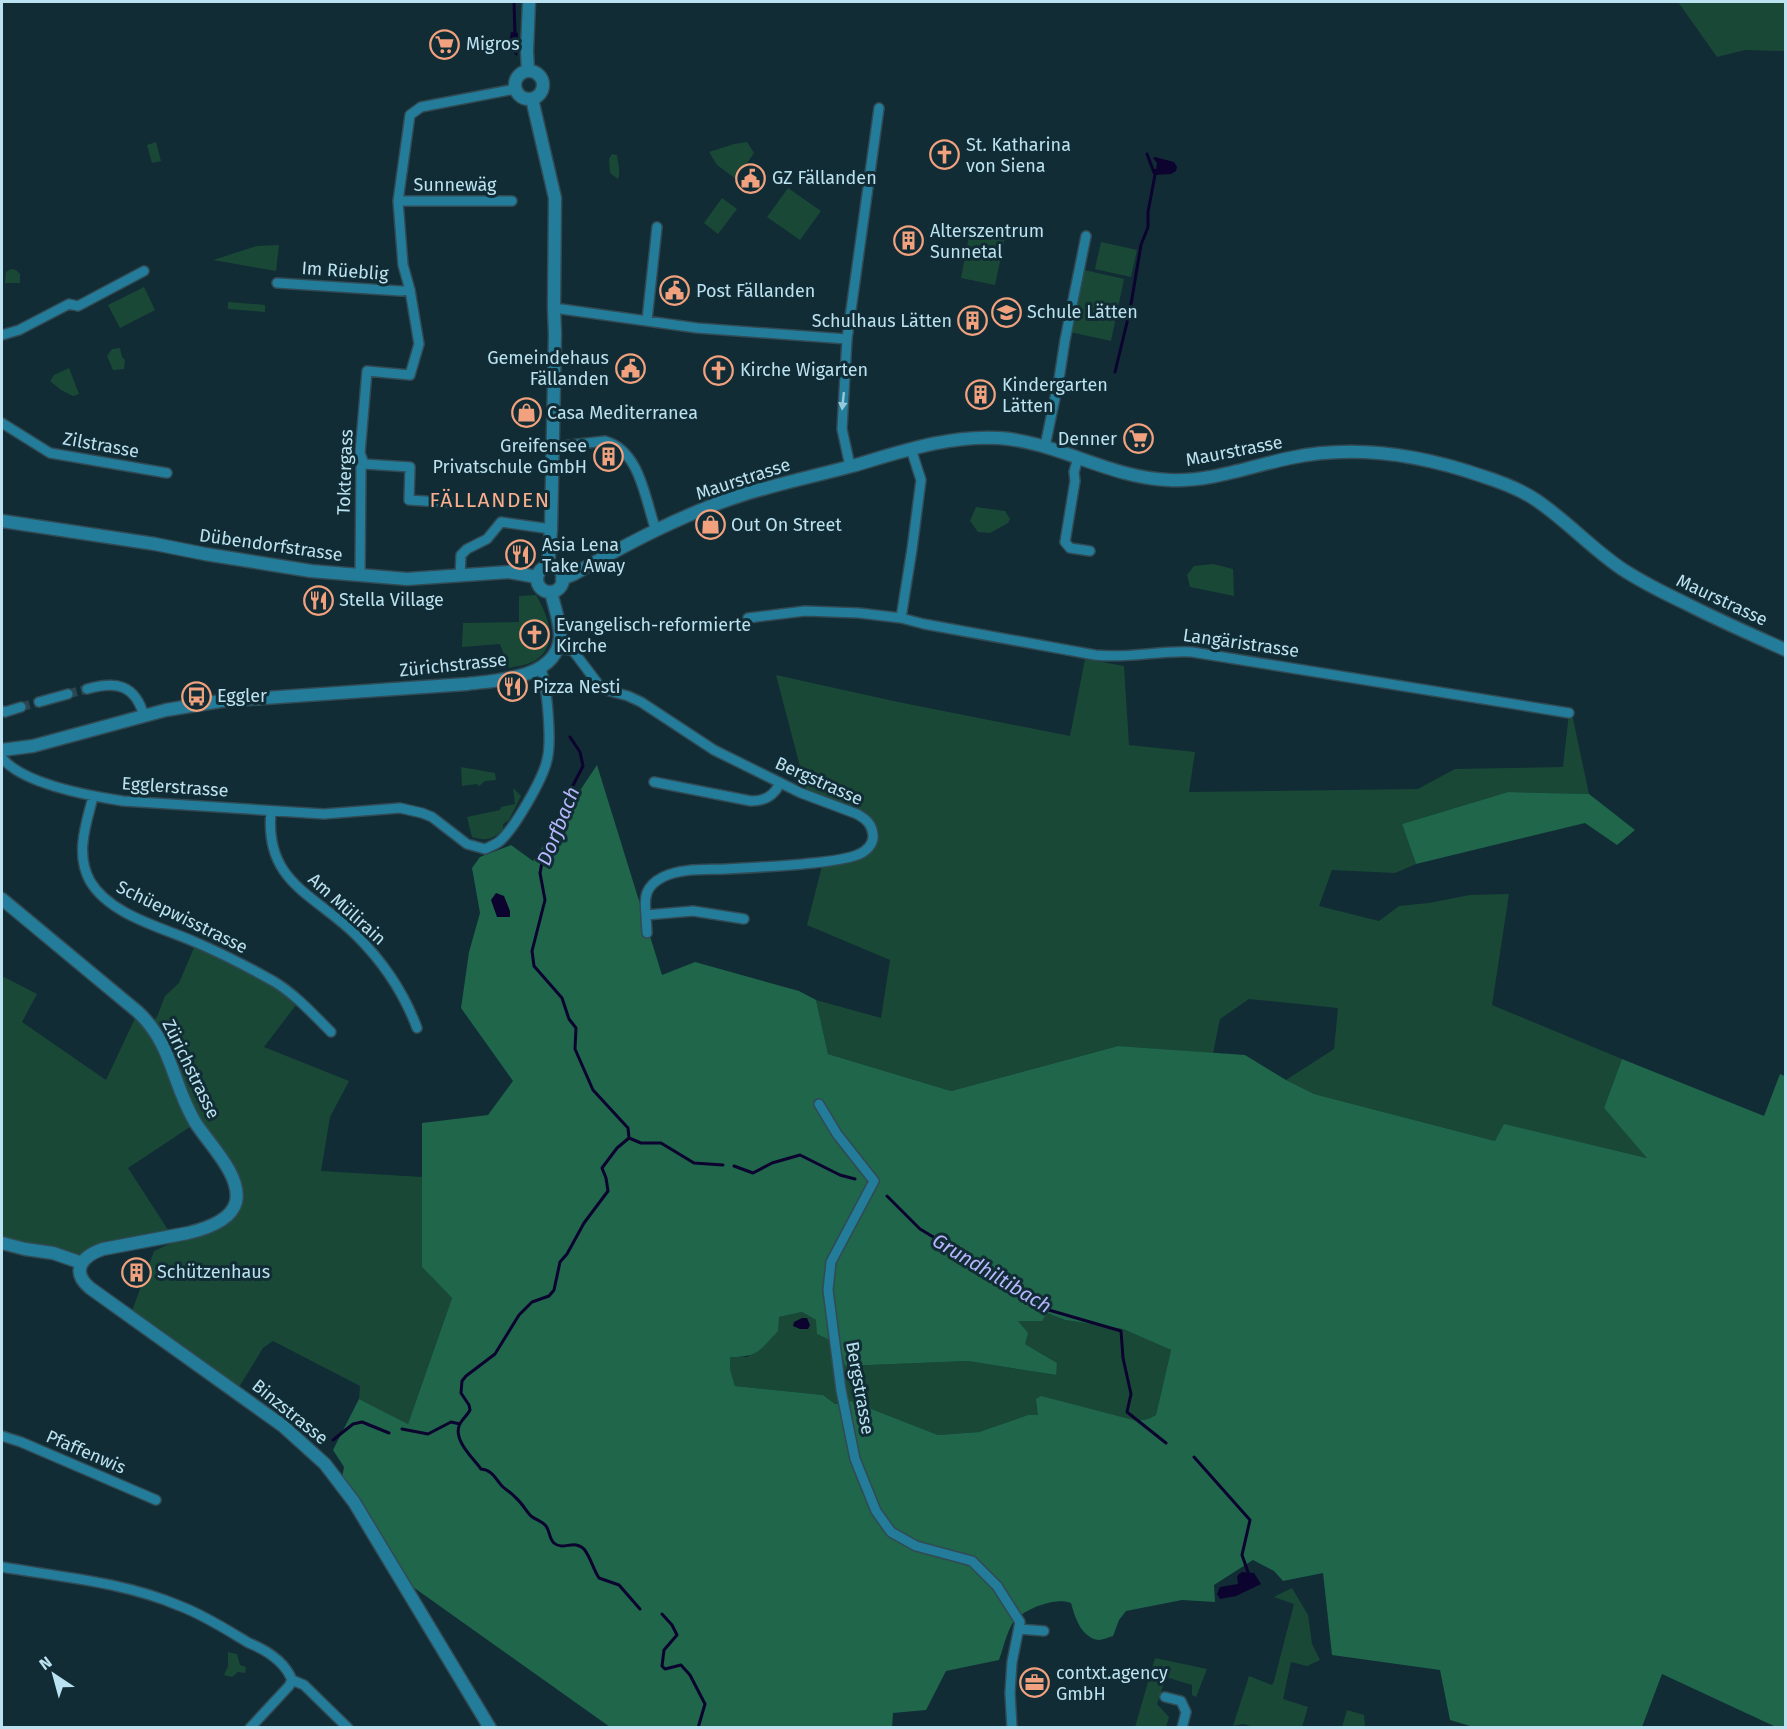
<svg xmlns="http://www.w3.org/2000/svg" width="1787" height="1729" viewBox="0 0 1787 1729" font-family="'Fira Sans',sans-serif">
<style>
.green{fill:#194936}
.forest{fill:#1f664b;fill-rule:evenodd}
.water{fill:#0d032f}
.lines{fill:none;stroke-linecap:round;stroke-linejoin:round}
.stream{stroke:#0d032f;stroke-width:3}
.street-tunnel{stroke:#2a4751;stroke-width:9;stroke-dasharray:9 4.5;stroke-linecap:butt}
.street-casing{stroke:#314a54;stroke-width:12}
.secondary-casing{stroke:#314a54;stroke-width:15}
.street{stroke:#237d9a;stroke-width:9}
.secondary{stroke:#237d9a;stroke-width:12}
.oneway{fill:#95c9db}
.labels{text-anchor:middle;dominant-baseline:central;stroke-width:6;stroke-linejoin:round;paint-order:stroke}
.poi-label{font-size:18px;fill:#bbe2f1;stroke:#112c35;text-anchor:start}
.street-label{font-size:18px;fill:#bbe2f1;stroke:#112c35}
.water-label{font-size:20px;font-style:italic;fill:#b7b6fe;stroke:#112c35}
.quarter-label{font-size:21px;letter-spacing:1.5px;fill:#faae8d;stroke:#112c35}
</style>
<rect width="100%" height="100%" fill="#112c35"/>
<path class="green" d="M 1678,2 L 1785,2 L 1785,51 L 1745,50 L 1717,57 Z
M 156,142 L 161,161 L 152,163 L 147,145 Z
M 747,142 L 754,153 L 736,179 L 717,165 L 709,152 L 734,144 Z
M 612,154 L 617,155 C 618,165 621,170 618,179 L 610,173 L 609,159 Z
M 788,188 L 821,211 L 800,240 L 767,217 Z
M 722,198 L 737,209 L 718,234 L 704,223 Z
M 971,226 L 1006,233 L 995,285 L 961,278 Z
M 1101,242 L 1137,250 L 1131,277 L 1095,269 Z
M 279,245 L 276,271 L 213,260 L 257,246 Z
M 11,269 L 16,270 L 20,274 L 20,283 L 5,283 L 6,272 Z
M 1084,270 L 1124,279 L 1111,341 L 1070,332 Z
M 144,287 L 155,310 L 120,328 L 108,305 Z
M 228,302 L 265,305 L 265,312 L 228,309 Z
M 120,348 L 122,357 L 125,360 L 124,369 L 113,370 L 107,356 L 112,349 Z
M 69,368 L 79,394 L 73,396 L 61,390 L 50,381 L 54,375 Z
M 976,507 L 1005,511 L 1010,519 L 1008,523 L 990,533 L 978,532 L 970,521 Z
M 1213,564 L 1233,569 L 1234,596 L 1190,587 L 1187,575 L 1194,566 Z
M 536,595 C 547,614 560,644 536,660 C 528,665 518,666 509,668 L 500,644 L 462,647 L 463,623 L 519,622 L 519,596 Z
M 1085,659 L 1124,666 L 1129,745 L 1195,752 L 1189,792 L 1418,789 L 1455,769 L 1563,767 L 1569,713 L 1572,714 L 1589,794 L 1508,792 L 1402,824 L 1416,864 L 1395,873 L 1332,870 L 1319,906 L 1379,921 L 1399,906 L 1429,903 L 1470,895 L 1509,894 L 1492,1005 L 1622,1059 L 1604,1108 L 1648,1158 L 1505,1125 L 1495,1141 L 1314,1094 L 1286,1080 L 1334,1049 L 1338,1008 L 1249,999 L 1220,1019 L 1213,1053 L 1118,1046 L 951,1091 L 828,1054 L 816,1000 L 881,1018 L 890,960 L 807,925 L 823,862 L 857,855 L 873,839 L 861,820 L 808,797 L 776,675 L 898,702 L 1070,736 Z
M 461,767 L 495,773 L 496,780 L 485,781 L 479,786 L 477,784 L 462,786 Z
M 513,788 L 521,796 L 509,820 L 503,824 L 503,830 C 492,840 485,841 472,837 L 467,817 L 500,810 L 501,807 L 515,804 Z
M 196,943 L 231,959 L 299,1001 L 264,1047 L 349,1081 L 330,1117 L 321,1171 L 422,1177 L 422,1267 L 452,1298 L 408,1424 L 359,1399 L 360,1386 L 273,1341 L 263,1348 L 236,1392 L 132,1311 L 154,1251 L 220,1221 L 237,1194 L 196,1123 L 128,1168 L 172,1236 L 103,1249 L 82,1263 L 2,1243 L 2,976 L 37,994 L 22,1022 L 106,1080 L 138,1012 L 150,1024 L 157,1017 L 165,996 L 179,983 Z
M 802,1312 L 816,1320 L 839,1344 L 845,1366 L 968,1361 L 1055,1375 L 1057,1363 L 1025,1344 L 1017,1320 L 1047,1313 L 1065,1320 L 1123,1329 L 1171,1350 L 1156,1415 L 1148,1419 L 1137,1421 L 1028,1415 L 979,1432 L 938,1435 L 851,1401 L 834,1404 L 823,1395 L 735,1386 L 730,1369 L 730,1357 L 748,1357 L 779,1317 Z
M 1292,1588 L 1308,1615 L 1312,1644 L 1320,1660 L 1307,1666 L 1291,1662 L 1283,1699 L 1308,1707 L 1302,1727 L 1254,1727 L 1243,1724 L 1233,1726 L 1249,1676 L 1272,1685 L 1274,1681 L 1294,1604 L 1274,1597 Z
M 228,1652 L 237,1654 L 240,1665 L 246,1667 L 245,1673 L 238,1672 L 232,1677 L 224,1675 L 228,1666 Z
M 1155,1658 L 1207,1669 L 1196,1697 L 1192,1695 L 1192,1685 L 1166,1677 L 1157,1704 L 1169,1717 L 1166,1727 L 1135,1727 Z
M 1347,1710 L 1364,1715 L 1365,1727 L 1342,1727 Z"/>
<path class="forest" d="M 597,765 L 662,975 L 695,962 L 799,991 L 816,1000 L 828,1054 L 951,1091 L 1118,1046 L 1245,1055 L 1286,1080 L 1314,1094 L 1495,1141 L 1504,1124 L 1647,1158 L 1604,1108 L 1622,1059 L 1764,1116 L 1780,1074 L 1785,1076 L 1785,1727 L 1776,1727 L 1662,1674 L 1642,1727 L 1477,1728 L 1450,1720 L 1440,1670 L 1332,1655 L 1323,1573 L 1283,1581 L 1274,1571 L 1253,1560 L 1214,1585 L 1215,1602 L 1182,1600 L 1126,1611 L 1119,1620 L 1113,1636 C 1109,1637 1102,1640 1099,1640 C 1081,1638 1075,1617 1071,1603 C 1056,1596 1020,1610 1012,1624 C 1006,1635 1003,1649 999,1660 L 946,1671 L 926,1710 L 893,1713 L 892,1727 L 610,1727 L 399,1577 L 341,1484 L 344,1467 L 333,1450 L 359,1399 L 408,1424 L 452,1298 L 422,1267 L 422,1123 L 488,1115 L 513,1081 L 461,1008 L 469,952 L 480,913 L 472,868 L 480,857 L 511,845 L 533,861 ZM 802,1312 L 816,1320 L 817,1334 L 839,1344 L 845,1366 L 968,1361 L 1056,1375 L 1057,1363 L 1025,1344 L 1028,1333 L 1018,1321 L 1042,1321 L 1047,1313 L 1065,1320 L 1123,1329 L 1171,1350 L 1156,1415 L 1148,1419 L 1137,1421 L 1041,1396 L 1036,1399 L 1038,1415 L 1028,1415 L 979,1432 L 938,1435 L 851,1401 L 835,1404 L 823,1395 L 735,1386 L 730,1369 L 730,1357 C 758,1357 759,1351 778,1331 L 779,1317 Z
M 1508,792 L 1589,794 L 1635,830 L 1617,845 L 1585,823 L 1416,864 L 1402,824 Z"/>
<path class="water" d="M 511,32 L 518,33 L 518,47 L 517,56 L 508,47 Z
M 1155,157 L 1174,162 L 1177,167 L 1176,171 L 1171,174 L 1155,175 L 1152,169 L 1156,169 L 1157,163 L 1153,158 Z
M 496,893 L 504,896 L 510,911 L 510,917 L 497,917 L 491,900 Z
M 802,1318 L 807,1318 L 810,1325 L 808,1329 L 800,1329 L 793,1326 L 794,1322 Z
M 1242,1572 L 1254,1573 L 1261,1584 L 1236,1596 L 1220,1599 L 1217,1594 L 1220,1587 L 1238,1584 L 1237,1576 Z"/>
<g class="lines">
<path class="stream" d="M 514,2 L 515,36
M 1115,372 L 1130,310 L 1141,245 L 1148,227 L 1148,212 L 1155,175 L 1147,154
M 570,737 L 580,752 L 583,766 L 569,793 L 543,857 L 540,873 L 545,900 L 532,951 L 534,966 L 562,998 L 569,1019 L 576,1028 L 575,1049 L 593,1090 L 628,1128 L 629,1138
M 629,1138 L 617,1148 L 602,1168 L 606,1178 L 608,1191 L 584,1223 L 567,1254 L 560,1262 L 554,1290 L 549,1296 L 532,1302 L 519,1315 L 495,1354 L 466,1376 L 462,1381 L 461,1393 L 469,1405 L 470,1410 C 467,1416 461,1420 459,1426 C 454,1441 473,1458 481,1469 C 492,1470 495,1478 502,1486 C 506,1490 512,1493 516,1498 C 522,1503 526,1511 531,1516 C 536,1520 542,1521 546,1526 C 550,1531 549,1539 554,1543 C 563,1551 574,1539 584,1549 C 591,1558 593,1569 599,1578 L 619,1585 L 640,1609
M 629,1138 L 641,1143 L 661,1143 L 694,1163 L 723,1165
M 734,1166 L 753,1173 L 772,1163 L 800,1155 L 840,1175 L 855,1179
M 887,1196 L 920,1229 L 960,1253 L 1006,1285 L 1042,1308 L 1121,1331 L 1123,1358 L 1131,1394 L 1127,1412 L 1166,1443
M 402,1429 L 428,1434 L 451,1422 L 460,1424
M 333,1440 L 353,1424 L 362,1422 L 389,1433
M 1194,1457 L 1250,1520 L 1242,1555 L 1248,1572
M 662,1614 L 672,1625 L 677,1635 L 664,1650 L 662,1666 L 665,1669 L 681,1665 L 690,1675 L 705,1704 L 698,1728"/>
<path class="street-tunnel" d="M 68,694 L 87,689
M 21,707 L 39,702"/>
<defs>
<path id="street" d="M 398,201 L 512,201
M 277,283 L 401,291 L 410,290
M 554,308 L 697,328 L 847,339
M 647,320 L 657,227
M 2,335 L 19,330 L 69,304 L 78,306 L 144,271
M 2,423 L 50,453 L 167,473
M 1045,446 L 1059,379 L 1065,340 L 1086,236
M 552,447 L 605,441 C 641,451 645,501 656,530
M 911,449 L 921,480 L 912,549 L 901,618 L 924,624 L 1095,655 C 1128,659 1159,650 1192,652 L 1569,713
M 1078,458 L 1074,472 L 1075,481 L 1065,542 L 1070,548 L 1090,551
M 364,464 L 410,467 L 409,500 L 455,503
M 850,466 L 842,429 L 847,339 L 879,108
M 360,575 L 361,467 L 364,464 L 360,453 L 367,371 L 410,375 L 419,344 L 410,290 L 403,265 L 398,201 L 410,115 L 421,107 L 515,89
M 460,575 L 461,555 L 467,549 L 487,539 L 501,522 L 551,529
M 748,618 L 805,611 L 859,613 L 901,618
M 557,648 L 570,650 L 574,652 L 602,689 L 628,696 L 641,702 L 714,750 L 801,793 L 857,814 C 866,819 872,824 873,835 C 874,844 866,852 857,855 C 841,861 821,862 803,864 C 777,866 752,868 726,869 C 706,870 681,868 663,877 C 645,886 644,897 646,915 L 693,911 L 744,919
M 87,689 C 116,681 135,684 144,716
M 39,702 L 68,694
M 2,711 L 5,712 L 21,707
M 2,758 C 23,784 90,796 123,801 L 324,814 L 400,808 L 422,813 L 432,817 L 467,844 L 485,849 C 491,846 497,844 501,840 C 515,827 543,779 547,760 C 552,742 547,686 541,669
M 654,782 L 751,801 C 765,801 774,796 780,783
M 93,797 C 86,824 75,854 90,881 C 110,915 161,927 195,942 C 221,953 248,967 273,981 C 295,994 313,1014 331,1032
M 271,811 C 264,883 315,894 357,936 C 383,962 404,993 417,1028
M 646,915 L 647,933
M 819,1104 L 837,1134 L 874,1181 L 831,1262 L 828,1290 L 841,1390 L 855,1459 L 876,1511 L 891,1532 L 916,1546 L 972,1561 L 997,1586 L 1020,1622 L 1012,1662 L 1010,1693 L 1012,1728
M 2,1436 L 21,1442 L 156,1500
M 2,1567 C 61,1577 124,1582 180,1606 C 204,1615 227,1630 249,1643 C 266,1650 285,1662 292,1680 L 304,1685 L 348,1728
M 1019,1629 L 1044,1631
M 1165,1697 L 1181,1701 L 1186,1712 L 1182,1728
M 250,1728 L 289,1686 L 292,1680"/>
<path id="secondary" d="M515 85a14 14 0 1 1 28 0a14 14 0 1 1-28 0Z
M 528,71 L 527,51 L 529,2
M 532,99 L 555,198 L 554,308 L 555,334 L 551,529 L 548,567
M 2,521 L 155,544 L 205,554 L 311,571 L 407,579 L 509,572 L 537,577
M537 579a13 13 0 1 1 26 0a13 13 0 1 1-26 0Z
M 562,579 L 574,574 C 627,544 681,515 739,496 C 776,484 815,476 852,466 C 900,452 948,435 999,438 C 1058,442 1109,478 1169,480 C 1210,482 1251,466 1290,458 C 1355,444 1421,455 1482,476 C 1501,482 1520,489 1536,500 C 1566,520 1591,548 1622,569 C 1642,582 1664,593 1685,603 C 1718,620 1752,635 1786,650
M 2,750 L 33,746 L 166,710 L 221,701 L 467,684 C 497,680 556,679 560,638 C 561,623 554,606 551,592
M 2,899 L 138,1012 C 173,1045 172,1084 195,1122 C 208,1143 242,1175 236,1202 C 231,1221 205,1229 188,1233 L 103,1249 C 82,1256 70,1271 90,1288 L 283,1426 L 325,1464 L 354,1502 L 490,1728
M 2,1243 L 25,1249 L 53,1253 L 82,1263"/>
</defs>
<use href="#street" class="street-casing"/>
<use href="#secondary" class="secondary-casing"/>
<use href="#street" class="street"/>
<use href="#secondary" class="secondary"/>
</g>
<defs><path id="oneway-solid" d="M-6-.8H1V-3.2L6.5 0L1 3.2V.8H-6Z" transform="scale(1.5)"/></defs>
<use class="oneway" href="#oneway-solid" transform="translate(843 401) rotate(96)"/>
<defs>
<symbol id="supermarket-ring" viewBox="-11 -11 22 22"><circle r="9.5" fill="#112c35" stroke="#f1a17e" stroke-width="1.5"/><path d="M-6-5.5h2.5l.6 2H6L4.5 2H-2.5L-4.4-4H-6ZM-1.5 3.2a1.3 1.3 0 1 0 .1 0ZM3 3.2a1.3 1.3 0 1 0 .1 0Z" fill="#f1a17e"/></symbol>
<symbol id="church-ring" viewBox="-11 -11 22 22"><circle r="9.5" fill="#112c35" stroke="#f1a17e" stroke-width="1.5"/><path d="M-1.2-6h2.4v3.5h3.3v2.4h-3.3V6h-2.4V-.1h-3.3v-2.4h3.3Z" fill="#f1a17e"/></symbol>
<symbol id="civic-ring" viewBox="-11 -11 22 22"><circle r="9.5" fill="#112c35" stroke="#f1a17e" stroke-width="1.5"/><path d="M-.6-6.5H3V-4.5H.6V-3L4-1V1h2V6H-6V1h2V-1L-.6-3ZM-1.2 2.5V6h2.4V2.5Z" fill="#f1a17e"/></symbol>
<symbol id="building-ring" viewBox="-11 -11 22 22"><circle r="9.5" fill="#112c35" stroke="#f1a17e" stroke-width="1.5"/><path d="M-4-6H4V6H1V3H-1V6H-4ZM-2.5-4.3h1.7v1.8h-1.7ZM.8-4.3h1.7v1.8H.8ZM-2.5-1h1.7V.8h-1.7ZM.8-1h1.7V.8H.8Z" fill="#f1a17e"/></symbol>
<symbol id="school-ring" viewBox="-11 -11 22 22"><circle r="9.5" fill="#112c35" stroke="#f1a17e" stroke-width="1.5"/><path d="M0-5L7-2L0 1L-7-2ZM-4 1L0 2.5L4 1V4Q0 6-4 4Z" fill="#f1a17e"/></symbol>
<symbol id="shop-ring" viewBox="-11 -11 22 22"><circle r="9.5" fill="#112c35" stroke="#f1a17e" stroke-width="1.5"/><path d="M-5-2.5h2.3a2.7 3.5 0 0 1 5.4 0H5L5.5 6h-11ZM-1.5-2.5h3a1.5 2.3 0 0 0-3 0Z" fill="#f1a17e"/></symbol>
<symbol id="restaurant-ring" viewBox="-11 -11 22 22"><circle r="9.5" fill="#112c35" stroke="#f1a17e" stroke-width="1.5"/><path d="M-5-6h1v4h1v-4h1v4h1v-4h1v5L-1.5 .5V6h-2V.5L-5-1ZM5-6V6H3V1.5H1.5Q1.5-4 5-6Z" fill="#f1a17e"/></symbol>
<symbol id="bus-ring" viewBox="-11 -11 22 22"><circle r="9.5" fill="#112c35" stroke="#f1a17e" stroke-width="1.5"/><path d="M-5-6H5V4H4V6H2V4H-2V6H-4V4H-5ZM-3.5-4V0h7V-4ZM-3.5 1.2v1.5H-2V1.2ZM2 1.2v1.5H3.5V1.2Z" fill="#f1a17e"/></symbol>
<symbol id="office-ring" viewBox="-11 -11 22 22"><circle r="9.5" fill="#112c35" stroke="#f1a17e" stroke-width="1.5"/><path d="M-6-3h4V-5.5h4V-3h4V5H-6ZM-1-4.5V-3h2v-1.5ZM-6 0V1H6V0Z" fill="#f1a17e"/></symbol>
</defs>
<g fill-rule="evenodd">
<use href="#supermarket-ring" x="428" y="28" width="33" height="33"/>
<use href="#church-ring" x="928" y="138" width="33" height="33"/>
<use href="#civic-ring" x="734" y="162" width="33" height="33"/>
<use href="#building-ring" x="892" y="224" width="33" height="33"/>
<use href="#civic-ring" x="658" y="274" width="33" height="33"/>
<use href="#school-ring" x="990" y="296" width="33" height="33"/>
<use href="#building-ring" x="956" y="304" width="33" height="33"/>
<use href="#civic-ring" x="614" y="352" width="33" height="33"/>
<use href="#church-ring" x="702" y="354" width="33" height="33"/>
<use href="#building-ring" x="964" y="378" width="33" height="33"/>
<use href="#shop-ring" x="510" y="396" width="33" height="33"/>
<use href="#supermarket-ring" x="1122" y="422" width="33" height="33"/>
<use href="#building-ring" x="592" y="440" width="33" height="33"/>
<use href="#shop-ring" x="694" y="508" width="33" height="33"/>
<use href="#restaurant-ring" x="504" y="538" width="33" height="33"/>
<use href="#restaurant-ring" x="302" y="584" width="33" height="33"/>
<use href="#church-ring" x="518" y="618" width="33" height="33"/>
<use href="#restaurant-ring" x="496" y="670" width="33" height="33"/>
<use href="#bus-ring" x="180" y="680" width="33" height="33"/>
<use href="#building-ring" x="120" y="1256" width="33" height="33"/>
<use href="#office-ring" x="1018" y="1666" width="33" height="33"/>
</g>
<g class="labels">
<g class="poi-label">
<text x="466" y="44">Migros</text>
<text x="966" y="145">St. Katharina<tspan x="966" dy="21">von Siena</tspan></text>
<text x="772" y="178">GZ Fällanden</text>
<text x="930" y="231">Alterszentrum<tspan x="930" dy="21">Sunnetal</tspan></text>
<text x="696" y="291">Post Fällanden</text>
<text x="1027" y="312">Schule Lätten</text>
<text x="952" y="321" text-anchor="end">Schulhaus Lätten</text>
<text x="609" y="358" text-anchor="end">Gemeindehaus<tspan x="609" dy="21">Fällanden</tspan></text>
<text x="740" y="370">Kirche Wigarten</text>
<text x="1002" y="385">Kindergarten<tspan x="1002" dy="21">Lätten</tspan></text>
<text x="547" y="413">Casa Mediterranea</text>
<text x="1117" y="439" text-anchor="end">Denner</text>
<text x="587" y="446" text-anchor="end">Greifensee<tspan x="587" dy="21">Privatschule GmbH</tspan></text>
<text x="731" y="525">Out On Street</text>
<text x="542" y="545">Asia Lena<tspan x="542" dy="21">Take Away</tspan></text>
<text x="339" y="600">Stella Village</text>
<text x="556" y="625">Evangelisch-reformierte<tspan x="556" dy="21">Kirche</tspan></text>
<text x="533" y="687">Pizza Nesti</text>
<text x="217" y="696">Eggler</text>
<text x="157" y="1272">Schützenhaus</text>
<text x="1056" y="1673">contxt.agency<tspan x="1056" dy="21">GmbH</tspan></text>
</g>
<g class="street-label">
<text x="455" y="185">Sunnewäg</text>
<text transform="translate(345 271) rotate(4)">Im Rüeblig</text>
<text transform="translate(101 445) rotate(10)">Zilstrasse</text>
<text transform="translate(1234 451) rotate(-11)">Maurstrasse</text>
<text transform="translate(345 472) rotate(-88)">Toktergass</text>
<text transform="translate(743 479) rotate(-18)">Maurstrasse</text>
<text transform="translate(271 545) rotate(8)">Dübendorfstrasse</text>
<text transform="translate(1722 600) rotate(25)">Maurstrasse</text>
<text transform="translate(1241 643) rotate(8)">Langäristrasse</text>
<text transform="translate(453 665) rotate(-6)">Zürichstrasse</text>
<text transform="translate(819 781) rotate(24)">Bergstrasse</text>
<text transform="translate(175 787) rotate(4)">Egglerstrasse</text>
<text transform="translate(347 909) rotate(42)">Am Mülirain</text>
<text transform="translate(182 917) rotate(26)">Schüepwisstrasse</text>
<text transform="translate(191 1069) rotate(64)">Zürichstrasse</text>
<text transform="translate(860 1388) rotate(80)">Bergstrasse</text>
<text transform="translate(290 1412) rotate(39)">Binzstrasse</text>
<text transform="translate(86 1452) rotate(23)">Pfaffenwis</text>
</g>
<g class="water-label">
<text transform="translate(558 826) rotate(-68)">Dorfbach</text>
<text transform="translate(992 1273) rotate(31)">Grundhiltibach</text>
</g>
<g class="quarter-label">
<text x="490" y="500">FÄLLANDEN</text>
</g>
</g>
<rect width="1787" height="1729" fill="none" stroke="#bbe2f1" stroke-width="6"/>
<g transform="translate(54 1675) rotate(324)" stroke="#112c35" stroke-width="4.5" paint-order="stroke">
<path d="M0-4.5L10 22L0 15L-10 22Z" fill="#bbe2f1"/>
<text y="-9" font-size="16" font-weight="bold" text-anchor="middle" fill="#bbe2f1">N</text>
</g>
</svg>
